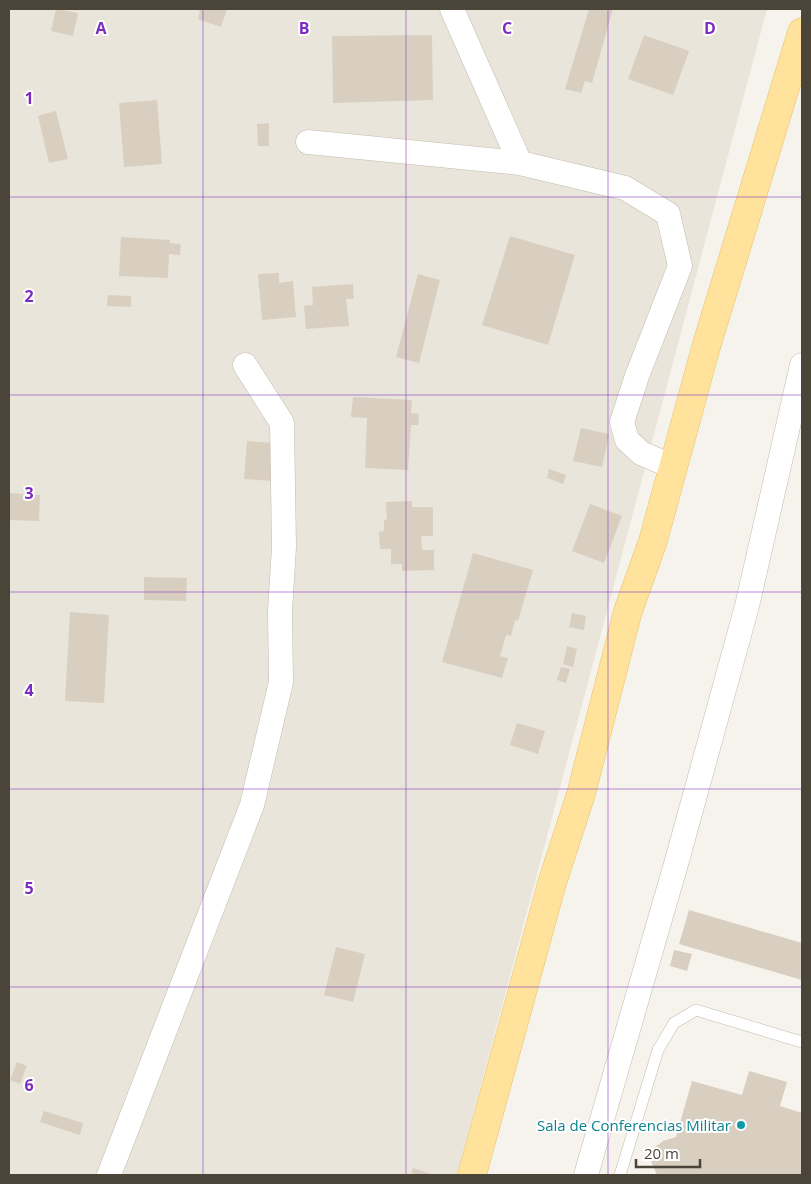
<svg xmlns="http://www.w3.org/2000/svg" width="811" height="1184" viewBox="0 0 811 1184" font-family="'Open Sans',sans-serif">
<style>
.residential{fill:#eae5da}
.building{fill:#d8cfc1}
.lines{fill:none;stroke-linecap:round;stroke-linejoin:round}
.service-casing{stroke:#c2bbae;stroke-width:12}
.minor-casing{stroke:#c2bbae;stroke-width:25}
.primary-casing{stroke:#e6c16a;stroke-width:29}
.service{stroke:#fff;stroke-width:11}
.minor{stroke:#fff;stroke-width:24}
.primary{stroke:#ffe39c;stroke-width:28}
.grid{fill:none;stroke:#7b2cbf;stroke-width:1;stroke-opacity:0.55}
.culture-dot{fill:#0f9aa8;stroke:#fff;stroke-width:2}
.labels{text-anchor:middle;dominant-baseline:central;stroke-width:4;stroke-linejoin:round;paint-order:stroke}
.culture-label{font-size:15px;fill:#0d838f;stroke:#fff;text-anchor:end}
.grid-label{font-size:16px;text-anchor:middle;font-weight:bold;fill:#7b2cbf;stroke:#fff;stroke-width:4;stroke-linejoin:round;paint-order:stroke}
</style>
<rect width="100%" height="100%" fill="#f6f3ec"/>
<path class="residential" d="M 9,9 L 767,9 L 457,1175 L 9,1175 Z"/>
<path class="building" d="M 56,9 L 78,13 L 73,36 L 51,31 Z
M 194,9 L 227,9 L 221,27 L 198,19 L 200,11 Z
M 589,9 L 613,9 L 592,83 L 585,81 L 581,93 L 565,89 Z
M 432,35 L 433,100 L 333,103 L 332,36 Z
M 644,35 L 689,51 L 673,95 L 628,79 Z
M 157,100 L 162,164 L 124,167 L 119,103 Z
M 56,111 L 68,159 L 49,163 L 38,116 Z
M 269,123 L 269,146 L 258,146 L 257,124 Z
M 510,236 L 575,255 L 548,345 L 482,325 Z
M 121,237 L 170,240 L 170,243 L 181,244 L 180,255 L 169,254 L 168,278 L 119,276 Z
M 279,273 L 279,283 L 293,281 L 296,317 L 262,320 L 258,274 Z
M 418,274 L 440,280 L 419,363 L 396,357 Z
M 353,284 L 354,299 L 346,299 L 349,326 L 306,329 L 304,306 L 313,305 L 312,287 Z
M 108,295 L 131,296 L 131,307 L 107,306 Z
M 353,397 L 412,400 L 411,413 L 419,414 L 418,425 L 411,425 L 408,470 L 365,468 L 367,418 L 351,417 Z
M 581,428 L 609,434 L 602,467 L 573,461 Z
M 247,441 L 275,443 L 272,481 L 244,479 Z
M 549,469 L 566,475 L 563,484 L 547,478 Z
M 9,493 L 40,495 L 39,521 L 9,520 Z
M 412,501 L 412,507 L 433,507 L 433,536 L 421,536 L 422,550 L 434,550 L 434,570 L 402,571 L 402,564 L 391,564 L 391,549 L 380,549 L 379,532 L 384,531 L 384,520 L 387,519 L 386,502 Z
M 590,504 L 622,516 L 604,563 L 572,551 Z
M 473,553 L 533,570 L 518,621 L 515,620 L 511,636 L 506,635 L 500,656 L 508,658 L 502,678 L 442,662 Z
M 144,577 L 187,578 L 186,601 L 144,600 Z
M 70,612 L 109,615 L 104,703 L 65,701 Z
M 572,613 L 586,616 L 584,630 L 569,627 Z
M 567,646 L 577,649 L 573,667 L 563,664 Z
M 561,667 L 570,669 L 566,683 L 557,680 Z
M 517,723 L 545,731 L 538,754 L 510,745 Z
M 689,910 L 802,943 L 802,980 L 679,944 Z
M 336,947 L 365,954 L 353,1002 L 324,995 Z
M 674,950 L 692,954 L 687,971 L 670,966 Z
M 17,1062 L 27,1066 L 20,1084 L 10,1080 Z
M 749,1071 L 787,1082 L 780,1106 L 802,1113 L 802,1175 L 657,1175 L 651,1161 L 654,1148 L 663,1141 L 676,1137 L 692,1081 L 742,1095 Z
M 44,1111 L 83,1123 L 80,1135 L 40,1122 Z
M 413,1168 L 434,1175 L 411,1175 Z"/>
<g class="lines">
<defs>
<path id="service" d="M 620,1175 L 658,1050 L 674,1023 L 696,1010 L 802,1042"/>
<path id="minor" d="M 452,9 L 520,163
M 308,142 L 520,163 L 625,188 L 668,214 L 680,266 L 637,376 L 622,422 L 627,440 L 641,453 L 673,467
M 109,1175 L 252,805 L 281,682 L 280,611 L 284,547 L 282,423 L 245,365
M 586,1175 L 678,857 L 747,606 L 802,365"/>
<path id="primary" d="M 472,1175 L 552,883 L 581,794 L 628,611 L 653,541 L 706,347 L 802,32"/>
</defs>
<use href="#service" class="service-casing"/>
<use href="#minor" class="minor-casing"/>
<use href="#primary" class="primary-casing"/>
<use href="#service" class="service"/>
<use href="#minor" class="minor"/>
<use href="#primary" class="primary"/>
</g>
<path class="grid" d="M 203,9 L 203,1175M 406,9 L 406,1175M 608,9 L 608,1175M 9,197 L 802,197M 9,395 L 802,395M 9,592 L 802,592M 9,789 L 802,789M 9,987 L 802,987"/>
<circle class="culture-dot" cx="741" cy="1125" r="5"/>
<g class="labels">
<g class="culture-label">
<text x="731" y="1125">Sala de Conferencias Militar</text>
</g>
</g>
<g class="grid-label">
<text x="101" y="34">A</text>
<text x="304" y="34">B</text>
<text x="507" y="34">C</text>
<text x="710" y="34">D</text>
<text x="29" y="104">1</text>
<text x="29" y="302">2</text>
<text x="29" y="499">3</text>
<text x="29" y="696">4</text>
<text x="29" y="894">5</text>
<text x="29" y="1091">6</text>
</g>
<rect width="811" height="1184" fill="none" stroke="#4b4439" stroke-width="20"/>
<path d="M636 1159v8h64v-8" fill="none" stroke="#4b4439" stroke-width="2.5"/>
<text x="644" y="1159" font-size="15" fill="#4b4439" stroke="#ffffff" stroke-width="4" paint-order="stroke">20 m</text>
</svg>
